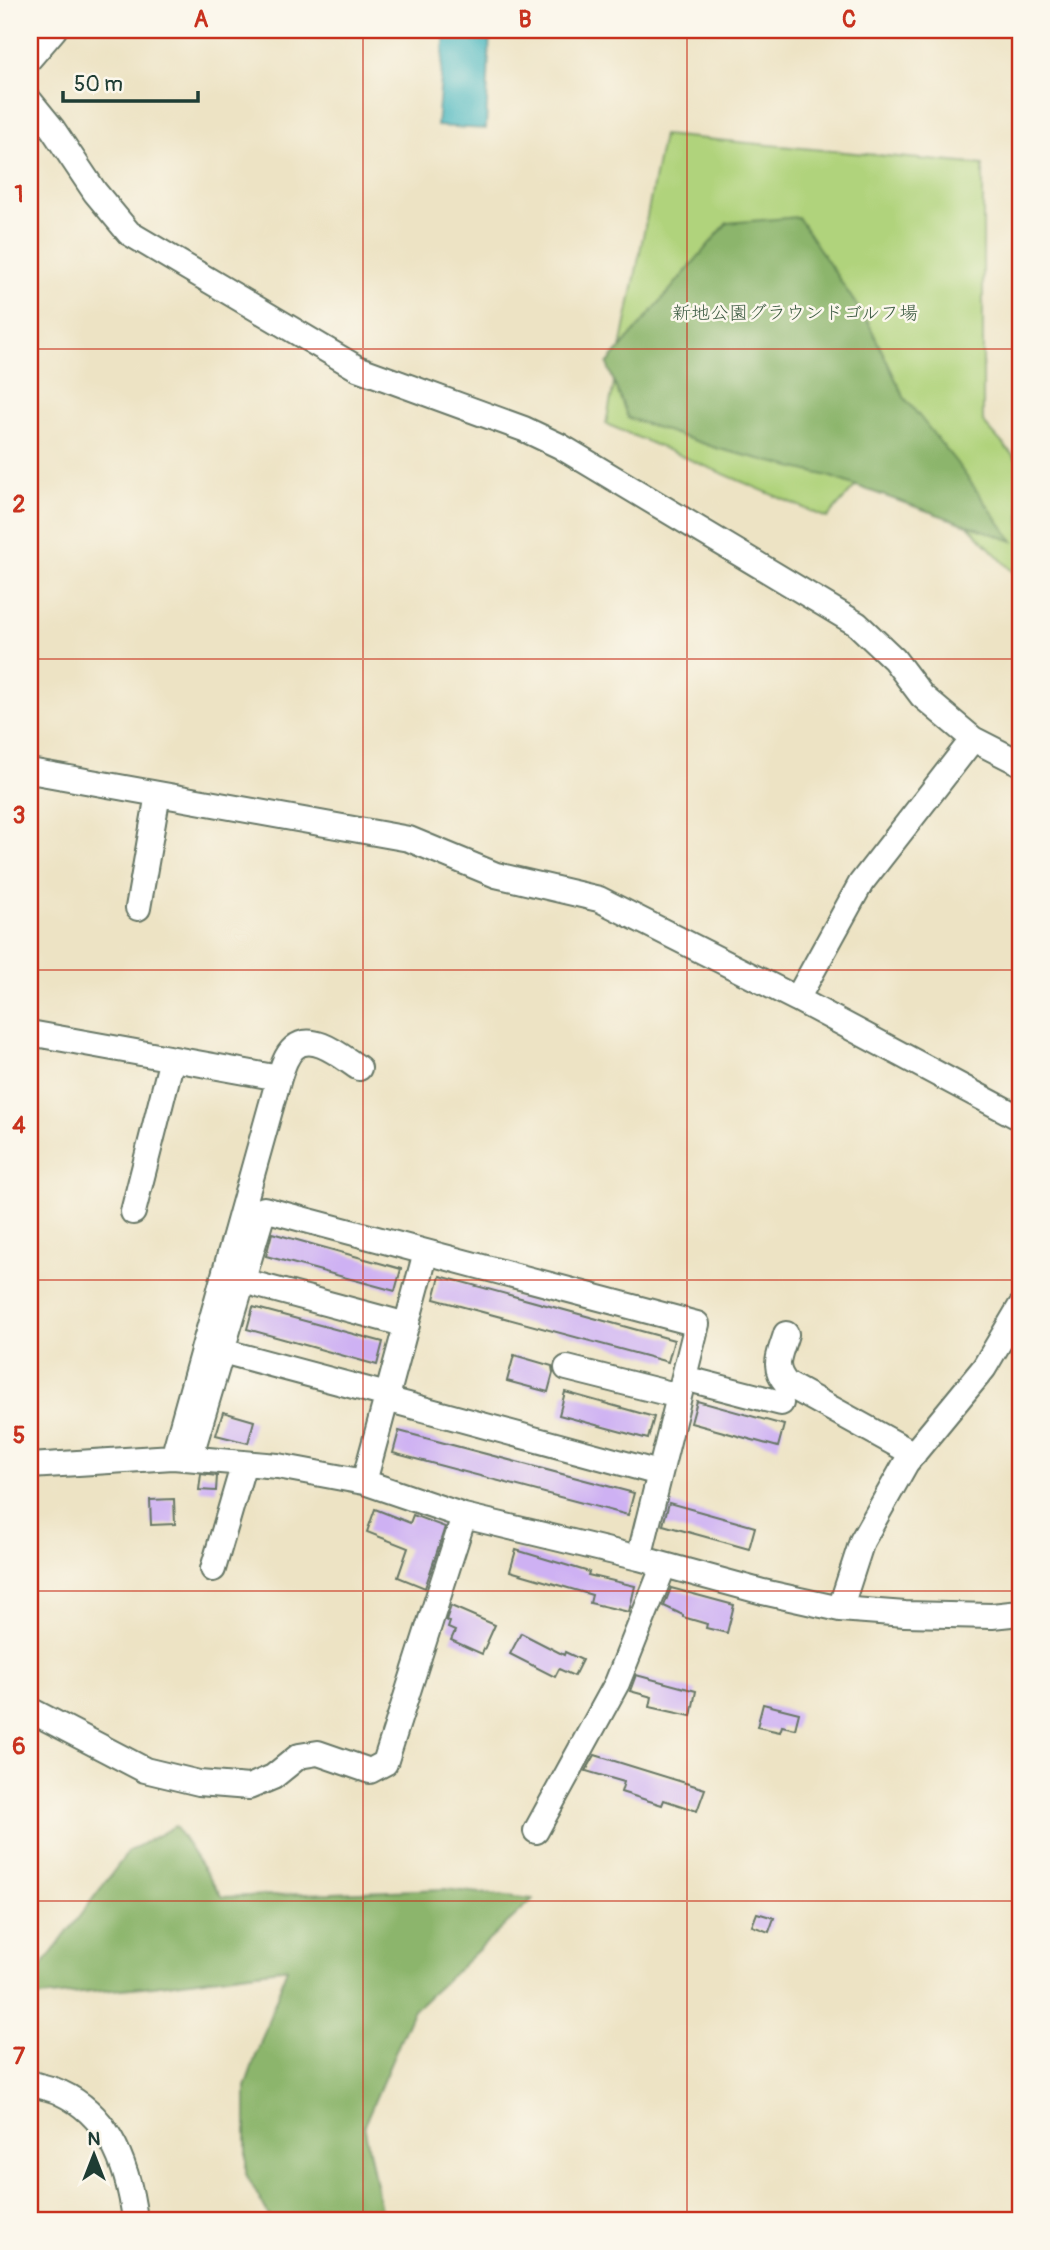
<svg xmlns="http://www.w3.org/2000/svg" width="1050" height="2250" viewBox="0 0 1050 2250" font-family="Pangolin,'Klee One',sans-serif">
<style>
.green{fill:#b0d37c;stroke:#688858;stroke-width:2}
.forest{fill:#8cb56c;stroke:#567950;stroke-width:2}
.water{fill:#47b6be;stroke:#337a79;stroke-width:2}
.building{fill:#ceb1f3}
.lines{fill:none;stroke-linecap:round;stroke-linejoin:round}
.minor-casing{stroke:#677766;stroke-width:28}
.minor{stroke:#fff;stroke-width:24}
.grid{fill:none;stroke:#c8321e;stroke-width:2;stroke-opacity:0.55}
.labels{text-anchor:middle;dominant-baseline:central;stroke-width:5;stroke-linejoin:round;paint-order:stroke}
.park-label{font-size:19px;fill:#3c5b42;stroke:#fbf7ec}
.neatline{fill:none;stroke:#c8321e;stroke-width:2.5}
.grid-label{font-size:23px;text-anchor:middle;font-weight:bold;fill:#c8321e}
</style>
<rect width="100%" height="100%" fill="#fbf7ec"/>
<filter id="ink" filterUnits="userSpaceOnUse"><feTurbulence type="fractalNoise" baseFrequency=".0143" numOctaves="2"/><feDisplacementMap in="SourceGraphic" scale="14" xChannelSelector="R" yChannelSelector="G"/><feConvolveMatrix kernelMatrix="1 2 1 2 8 2 1 2 1" color-interpolation-filters="sRGB"/></filter>
<filter id="wash" filterUnits="userSpaceOnUse"><feTurbulence type="fractalNoise" baseFrequency=".00686" numOctaves="4" result="noise"/><feDisplacementMap in="SourceGraphic" scale="28" xChannelSelector="R" yChannelSelector="G"/><feGaussianBlur stdDeviation="1.57" result="paint"/><feColorMatrix in="noise" values="0 0 0 0 0 0 0 0 0 0 0 0 0 0 0 0 0 1.4 0 .05"/><feComposite in="paint" operator="in"/></filter>
<g filter="url(#wash)">
<rect width="100%" height="100%" fill="#ede3c4"/>
<path class="green" d="M 663,135 L 983,165 L 983,422 L 1020,463 L 1020,584 L 1013,572 L 891,446 L 827,518 L 606,424 Z"/>
<path class="forest" d="M 798,217 L 869,324 L 904,397 L 956,462 L 1013,541 L 828,476 L 719,449 L 628,418 L 607,364 L 727,223 Z
M 175,1826 L 222,1897 L 445,1889 L 533,1899 L 413,2011 L 364,2125 L 383,2220 L 271,2220 L 246,2174 L 246,2084 L 287,1968 L 153,1986 L 30,1998 L 30,1974 L 41,1967 L 129,1851 Z"/>
<path class="water" d="M 445,30 L 490,30 L 486,129 L 437,126 Z"/>
<g id="blocks">
<path class="building" d="M 272,1233 L 401,1269 L 395,1291 L 266,1256 Z
M 440,1276 L 674,1340 L 668,1362 L 434,1299 Z
M 253,1307 L 383,1342 L 377,1365 L 247,1329 Z
M 514,1355 L 552,1366 L 553,1373 L 548,1392 L 507,1381 Z
M 565,1392 L 654,1417 L 648,1439 L 559,1415 Z
M 697,1401 L 784,1425 L 778,1447 L 691,1423 Z
M 223,1412 L 254,1421 L 248,1443 L 216,1435 Z
M 399,1431 L 634,1493 L 628,1515 L 393,1453 Z
M 201,1474 L 217,1476 L 216,1491 L 199,1490 Z
M 174,1499 L 175,1524 L 151,1525 L 150,1500 Z
M 669,1503 L 755,1527 L 749,1549 L 663,1525 Z
M 375,1509 L 410,1523 L 413,1515 L 445,1527 L 425,1588 L 398,1577 L 408,1548 L 367,1532 Z
M 516,1550 L 589,1572 L 588,1575 L 635,1586 L 629,1612 L 590,1603 L 592,1595 L 510,1571 Z
M 671,1588 L 734,1605 L 727,1633 L 706,1628 L 707,1624 L 683,1617 L 683,1615 L 664,1606 Z
M 451,1606 L 495,1625 L 482,1654 L 451,1640 L 455,1631 L 448,1628 L 450,1622 L 446,1620 Z
M 521,1633 L 564,1655 L 565,1652 L 582,1660 L 574,1676 L 559,1669 L 555,1677 L 510,1654 Z
M 636,1675 L 696,1691 L 691,1716 L 650,1707 L 652,1697 L 630,1691 Z
M 763,1704 L 799,1713 L 795,1729 L 782,1726 L 780,1732 L 757,1727 Z
M 595,1755 L 705,1789 L 697,1811 L 664,1800 L 662,1805 L 621,1792 L 624,1782 L 586,1771 Z
M 757,1913 L 774,1918 L 769,1932 L 752,1926 Z"/>
</g>
</g>
<g filter="url(#ink)">
<use href="#blocks" fill-opacity="0" stroke="#677766" stroke-width="2"/>
<g class="lines">
<defs>
<path id="minor" d="M 30,58 L 54,30
M 30,101 L 52,128 L 95,192 L 129,233 L 357,368 L 524,429 L 560,446 L 857,624 L 894,659 L 922,696 L 973,739 L 1020,763
M 30,771 L 409,839 L 496,875 L 599,899 L 797,999 L 1020,1118
M 138,908 L 158,794
M 797,999 L 861,883 L 973,739
M 30,1033 L 279,1078 L 176,1447
M 279,1078 C 282,1068 286,1055 294,1048 C 313,1031 343,1058 359,1068
M 133,1212 L 172,1059
M 243,1281 L 407,1325
M 786,1334 C 780,1355 771,1366 787,1384 L 914,1454
M 222,1351 L 387,1395
M 567,1368 L 679,1396
M 684,1378 L 781,1403
M 386,1399 L 659,1473
M 190,1458 L 264,1209 L 697,1324 L 639,1558
M 30,1466 L 173,1457 L 278,1466 L 364,1482 L 464,1516 L 639,1558 L 763,1592 L 840,1609 L 905,1614 L 992,1616 L 1020,1613
M 364,1482 L 426,1252
M 213,1569 L 244,1463
M 840,1609 L 862,1541 L 906,1463 L 984,1368 L 1020,1307
M 30,1710 L 145,1770 L 199,1783 L 249,1787 L 273,1777 L 299,1756 L 318,1753 L 370,1771 L 385,1763 L 464,1516
M 536,1831 L 617,1683 L 664,1565
M 30,2083 C 40,2087 52,2088 61,2093 C 111,2116 129,2170 135,2220"/>
</defs>
<use href="#minor" class="minor-casing"/>
<use href="#minor" class="minor"/>
</g>
</g>
<path class="grid" d="M 363,30 L 363,2220M 687,30 L 687,2220M 30,349 L 1020,349M 30,659 L 1020,659M 30,970 L 1020,970M 30,1280 L 1020,1280M 30,1591 L 1020,1591M 30,1901 L 1020,1901"/>
<g class="labels">
<g class="park-label">
<text x="795" y="313">新地公園グラウンドゴルフ場</text>
</g>
</g>
<rect width="1050" height="2250" fill="none" stroke="#fbf7ec" stroke-width="77"/>
<g transform="translate(94 2155)" stroke="#fbf7ec" stroke-width="5" paint-order="stroke">
<path d="M0-5L12 26L0 18L-12 26Z" fill="#1f3d34"/>
<text y="-10" font-size="19" font-weight="bold" text-anchor="middle" fill="#1f3d34">N</text>
</g>
<path d="M63 91v10h135v-10" fill="none" stroke="#1f3d34" stroke-width="3.5"/>
<text x="74" y="91" font-size="21" fill="#1f3d34" stroke="#fbf7ec" stroke-width="5" paint-order="stroke">50 m</text>
<rect x="38" y="38" width="974" height="2174" class="neatline"/>
<g class="grid-label">
<text x="201" y="27">A</text>
<text x="525" y="27">B</text>
<text x="849" y="27">C</text>
<text x="19" y="202">1</text>
<text x="19" y="512">2</text>
<text x="19" y="823">3</text>
<text x="19" y="1133">4</text>
<text x="19" y="1443">5</text>
<text x="19" y="1754">6</text>
<text x="19" y="2064">7</text>
</g>
</svg>
